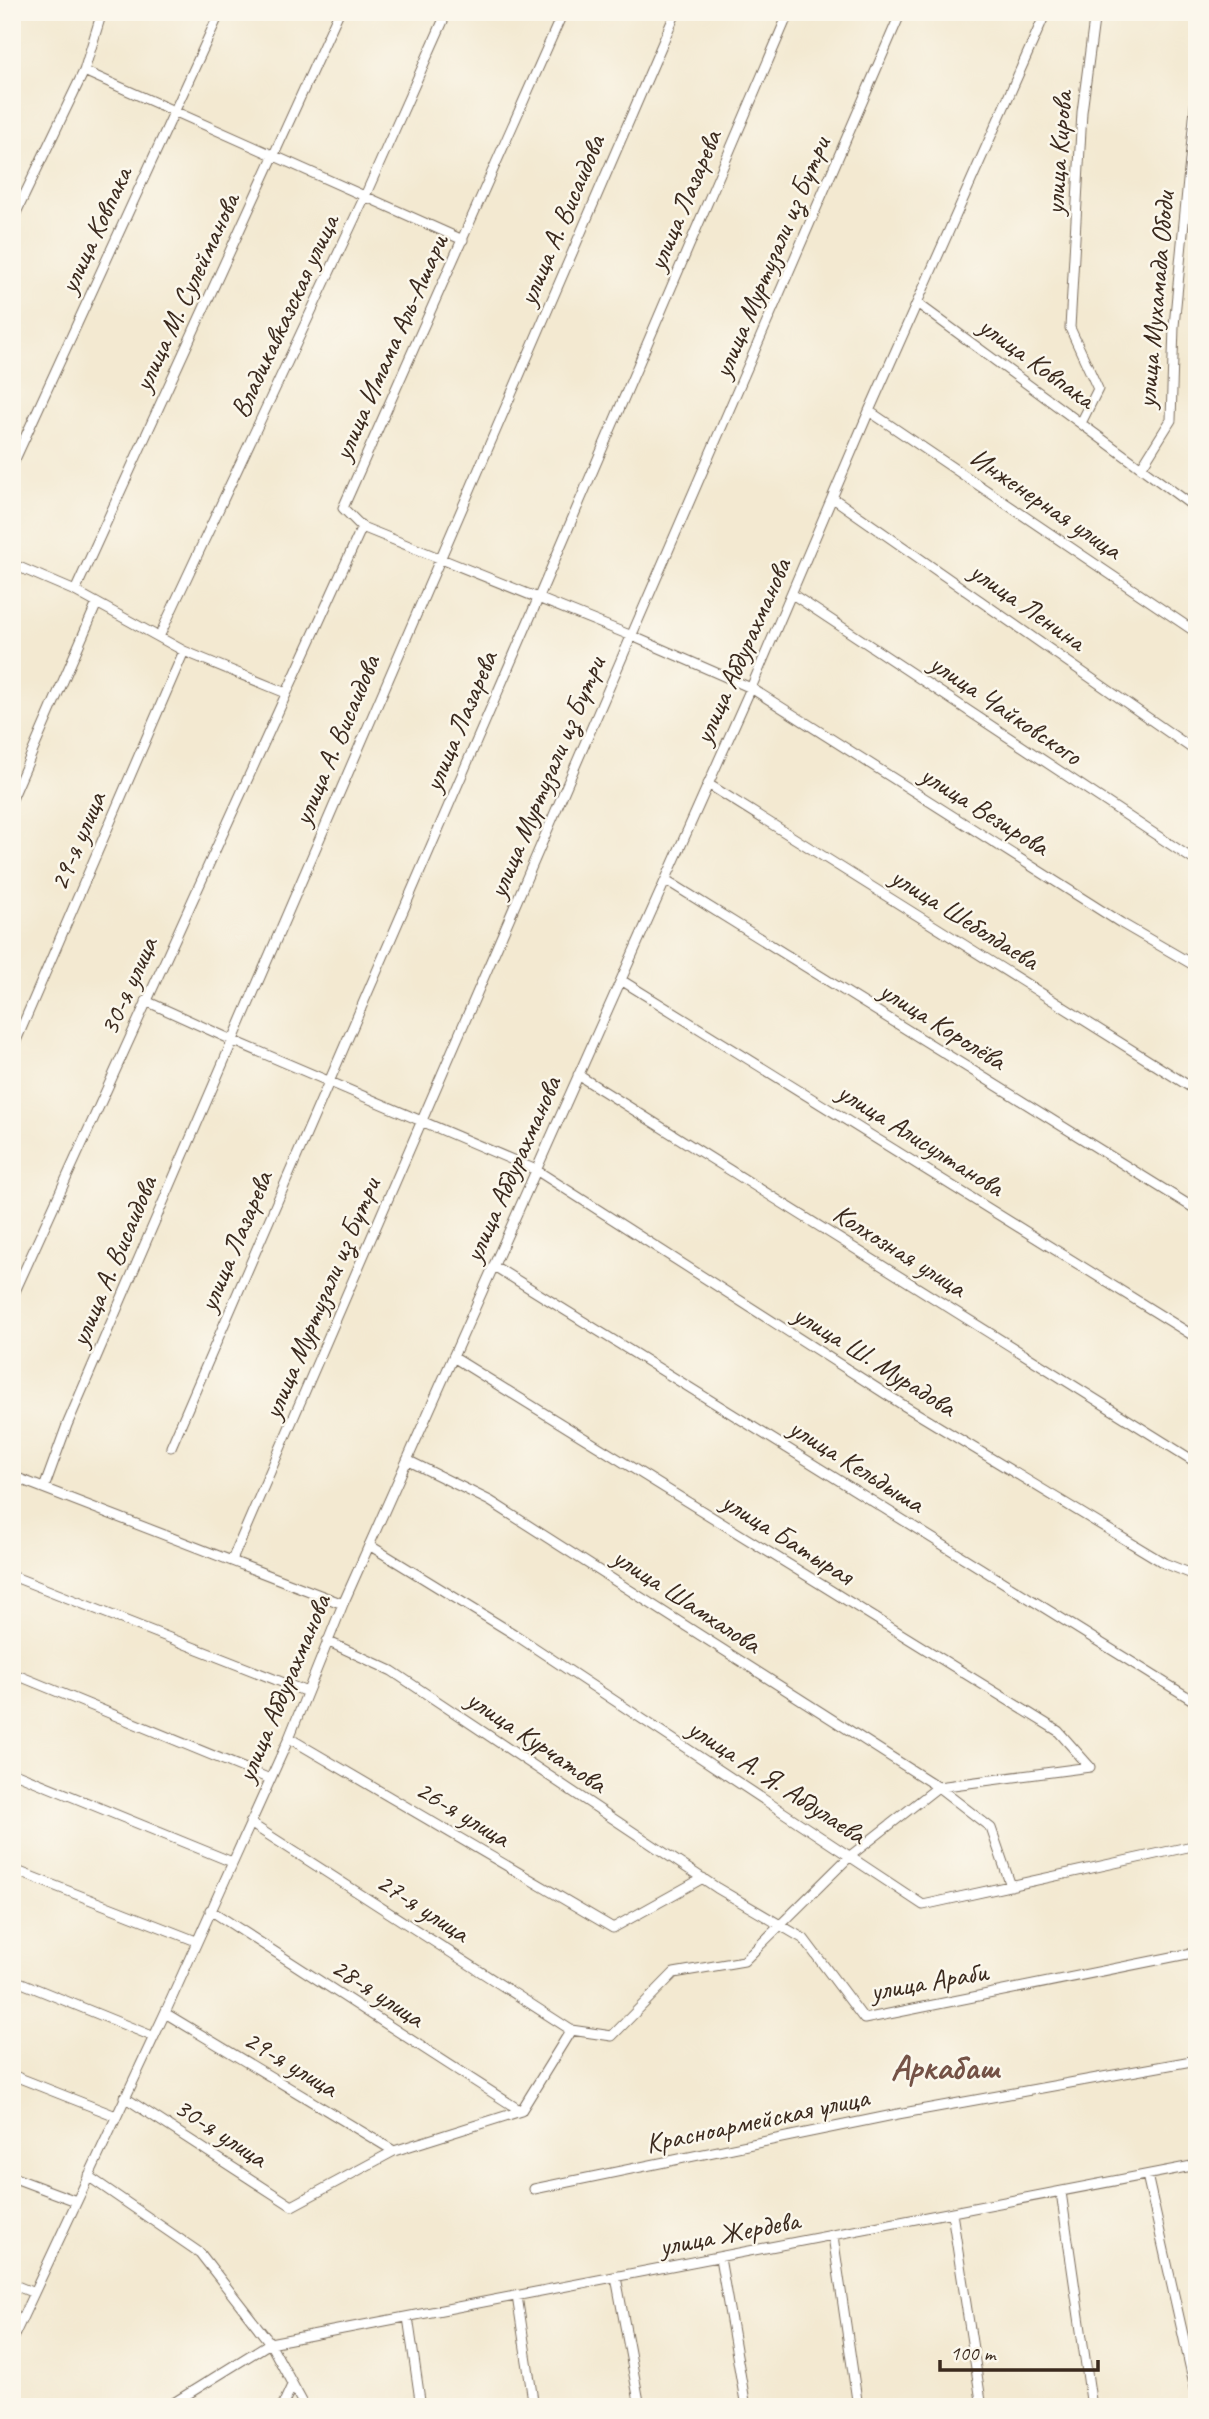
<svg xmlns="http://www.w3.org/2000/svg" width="1209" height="2419" viewBox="0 0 1209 2419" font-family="Caveat,sans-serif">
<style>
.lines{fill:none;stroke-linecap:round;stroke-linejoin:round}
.street-casing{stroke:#7b6d5d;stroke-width:11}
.street{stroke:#fff;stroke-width:9}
.labels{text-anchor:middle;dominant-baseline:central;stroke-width:5;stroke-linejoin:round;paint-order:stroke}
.street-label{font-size:28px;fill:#3b2a1e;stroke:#fbf7ec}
.district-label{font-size:35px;font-weight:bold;fill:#745246;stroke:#fbf7ec}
</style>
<rect width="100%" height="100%" fill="#fbf7ec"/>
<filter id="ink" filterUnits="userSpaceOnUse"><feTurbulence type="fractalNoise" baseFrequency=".0143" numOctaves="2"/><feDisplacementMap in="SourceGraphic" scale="14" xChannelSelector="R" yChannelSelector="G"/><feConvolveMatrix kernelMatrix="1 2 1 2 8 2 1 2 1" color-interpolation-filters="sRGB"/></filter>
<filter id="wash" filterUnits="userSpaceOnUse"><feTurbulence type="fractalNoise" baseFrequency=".00686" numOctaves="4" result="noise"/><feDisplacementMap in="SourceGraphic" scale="28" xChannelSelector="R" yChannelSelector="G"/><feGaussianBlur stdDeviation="1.57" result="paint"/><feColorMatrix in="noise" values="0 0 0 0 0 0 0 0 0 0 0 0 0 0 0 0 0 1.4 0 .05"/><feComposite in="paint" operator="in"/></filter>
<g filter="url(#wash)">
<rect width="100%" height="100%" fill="#f3e9d1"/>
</g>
<g filter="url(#ink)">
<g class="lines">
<defs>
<path id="street" d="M 84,71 L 463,240
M 12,221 L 84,71 L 102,12
M 917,303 L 1197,509
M 869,411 L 1197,633
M 1081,423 L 1098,389 L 1070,328 L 1082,112 L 1095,12
M 12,466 L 220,12
M 1141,468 L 1171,420 L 1174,326 L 1197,87
M 833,498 L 1197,752
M 362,527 L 632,636 L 751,688 L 1121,923 L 1197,967
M 12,564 L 75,591 L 184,651 L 286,693
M 75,591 L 339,12
M 792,594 L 1197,862
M 159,637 L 365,196 L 447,12
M 708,784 L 1197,1091
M 12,799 L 97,603
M 666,880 L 1197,1210
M 621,980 L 1197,1338
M 146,1001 L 232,1040 L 536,1170 L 903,1405 L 1164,1563 L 1197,1576
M 12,1050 L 184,651
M 578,1075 L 1197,1463
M 494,1266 L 1191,1699 L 1197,1701
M 12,1298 L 362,527 L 343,508 L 563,12
M 453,1357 L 1058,1731 L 1090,1767
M 171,1447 L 538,599 L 789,12
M 407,1460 L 490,1501 L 938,1787 L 991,1828 L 1011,1886
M 12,1476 L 343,1604
M 44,1488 L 67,1425 L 676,12
M 369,1545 L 514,1634 L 923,1905 L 1197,1845
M 232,1560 L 901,12
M 12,1576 L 307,1692
M 327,1641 L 392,1671 L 717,1888 L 804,1939 L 864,2019 L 1197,1952
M 12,1673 L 270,1779
M 289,1738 L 613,1928 L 703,1878
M 12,1772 L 232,1862
M 250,1823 L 571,2030
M 12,1869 L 196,1941
M 210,1910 L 521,2111
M 12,1979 L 152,2036
M 165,2013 L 394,2151
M 12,2075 L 116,2116
M 124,2097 L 292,2206 L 394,2151 L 521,2111 L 571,2030 L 612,2036 L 674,1973 L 744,1961 L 850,1856 L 938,1787 L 1090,1767
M 1147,2175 L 1197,2397
M 88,2176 L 200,2253 L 270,2343 L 305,2407
M 12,2177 L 76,2201
M 534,2189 L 898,2114 L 1197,2060
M 1061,2192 L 1092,2407
M 952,2213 L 982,2407
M 833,2236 L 858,2407
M 720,2258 L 746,2407
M 616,2277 L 640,2407
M 12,2284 L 34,2293
M 517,2296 L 534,2407
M 408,2317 L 421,2407
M 12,2340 L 165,2013 L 289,1738 L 343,1604 L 751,688 L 869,411 L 1046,12
M 167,2407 L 270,2343 L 1197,2165
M 282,2407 L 292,2385"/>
</defs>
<use href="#street" class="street-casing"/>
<use href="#street" class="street"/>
</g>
</g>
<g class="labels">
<g class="street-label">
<text transform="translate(1058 153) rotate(-86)">улица Кирова</text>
<text transform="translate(684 200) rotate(-67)">улица Лазарева</text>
<text transform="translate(561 220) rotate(-67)">улица А. Висаидова</text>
<text transform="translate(95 230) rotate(-65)">улица Ковпака</text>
<text transform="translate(771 257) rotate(-67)">улица Муртузали из Бутри</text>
<text transform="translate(186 292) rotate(-65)">улица М. Сулейманова</text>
<text transform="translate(1155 300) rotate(-85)">улица Мухамада Ободи</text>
<text transform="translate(284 316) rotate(-65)">Владикавказская улица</text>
<text transform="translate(390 347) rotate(-66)">улица Имама Аль-Ашари</text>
<text transform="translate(1037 362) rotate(36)">улица Ковпака</text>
<text transform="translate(1046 503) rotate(34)">Инженерная улица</text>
<text transform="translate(1028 606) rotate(35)">улица Ленина</text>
<text transform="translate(742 651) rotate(-66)">улица Абдурахманова</text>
<text transform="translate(1006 709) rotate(34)">улица Чайковского</text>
<text transform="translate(460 721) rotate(-67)">улица Лазарева</text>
<text transform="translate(336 740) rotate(-67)">улица А. Висаидова</text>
<text transform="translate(546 777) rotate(-67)">улица Муртузали из Бутри</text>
<text transform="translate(985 810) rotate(32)">улица Везирова</text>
<text transform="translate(77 841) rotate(-67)">29-я улица</text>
<text transform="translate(965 918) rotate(32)">улица Шеболдаева</text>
<text transform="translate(128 986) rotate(-66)">30-я улица</text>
<text transform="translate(943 1025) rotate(32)">улица Королёва</text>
<text transform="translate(921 1139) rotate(32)">улица Алисултанова</text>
<text transform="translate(512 1169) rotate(-66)">улица Абдурахманова</text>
<text transform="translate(235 1241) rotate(-67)">улица Лазарева</text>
<text transform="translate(900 1250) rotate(32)">Колхозная улица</text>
<text transform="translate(113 1261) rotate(-67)">улица А. Висаидова</text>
<text transform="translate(321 1298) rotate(-67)">улица Муртузали из Бутри</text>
<text transform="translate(875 1360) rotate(32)">улица Ш. Мурадова</text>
<text transform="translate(857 1465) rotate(32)">улица Кельдыша</text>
<text transform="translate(788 1538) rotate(32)">улица Батырая</text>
<text transform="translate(687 1600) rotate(33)">улица Шамхалова</text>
<text transform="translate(283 1688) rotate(-67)">улица Абдурахманова</text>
<text transform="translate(537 1741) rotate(34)">улица Курчатова</text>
<text transform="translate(777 1781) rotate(33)">улица А. Я. Абдулаева</text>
<text transform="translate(463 1813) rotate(31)">26-я улица</text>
<text transform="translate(423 1907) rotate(33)">27-я улица</text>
<text transform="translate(929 1981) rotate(-10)">улица Араби</text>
<text transform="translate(378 1992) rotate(33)">28-я улица</text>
<text transform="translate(291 2063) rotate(31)">29-я улица</text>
<text transform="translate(757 2120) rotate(-12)">Красноармейская улица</text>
<text transform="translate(221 2132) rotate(33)">30-я улица</text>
<text transform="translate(729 2233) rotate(-11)">улица Жердева</text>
</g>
<g class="district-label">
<text x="945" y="2067">Аркабаш</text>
</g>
</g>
<rect width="1209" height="2419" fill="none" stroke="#fbf7ec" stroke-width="42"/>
<path d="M940 2360v10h158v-10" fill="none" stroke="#3b2a1e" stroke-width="3.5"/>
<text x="950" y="2360" font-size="21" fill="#3b2a1e" stroke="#fbf7ec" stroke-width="5" paint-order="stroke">100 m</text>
</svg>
